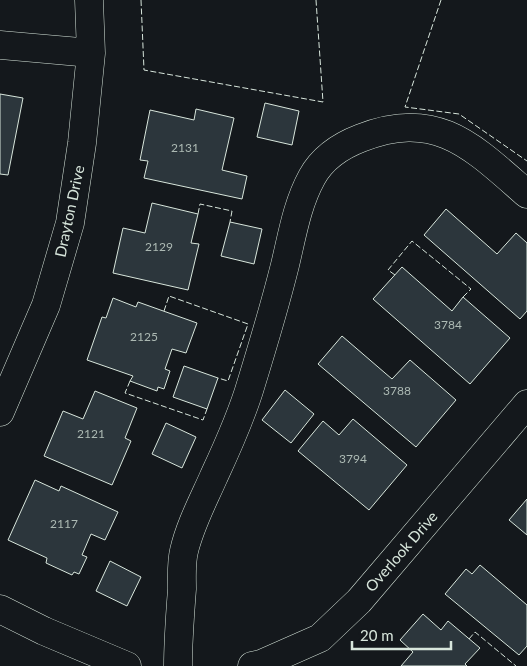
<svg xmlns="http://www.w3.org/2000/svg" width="527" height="666" viewBox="0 0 527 666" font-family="Lato,sans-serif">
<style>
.building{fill:#2c363c;stroke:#d8e6dc}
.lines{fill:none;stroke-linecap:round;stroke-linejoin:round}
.minor-casing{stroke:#d8e6dc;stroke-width:29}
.minor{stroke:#14181c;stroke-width:28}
.fence{stroke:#d8e6dc;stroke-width:1;stroke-dasharray:6 2.5;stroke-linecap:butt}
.labels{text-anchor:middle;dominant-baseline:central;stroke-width:4;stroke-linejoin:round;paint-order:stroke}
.number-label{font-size:12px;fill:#adbab4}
.street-label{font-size:15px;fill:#d8e6dc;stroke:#14181c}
</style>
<rect width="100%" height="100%" fill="#14181c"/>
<path class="building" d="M 0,94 L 23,98 L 8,175 L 0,174 Z
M 265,103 L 299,111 L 292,145 L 257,137 Z
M 196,109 L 234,118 L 222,170 L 247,176 L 242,199 L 144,178 L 148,161 L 140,160 L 150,110 L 194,120 Z
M 152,203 L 198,214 L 191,243 L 199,244 L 188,290 L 113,273 L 123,228 L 145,233 Z
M 446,209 L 497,254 L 516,233 L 527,243 L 527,311 L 520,319 L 424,235 Z
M 230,222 L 262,229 L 254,264 L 221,256 Z
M 402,267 L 452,311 L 463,297 L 510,338 L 470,384 L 373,299 Z
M 113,298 L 136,307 L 138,302 L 197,323 L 186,353 L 172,349 L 165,369 L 170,371 L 164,389 L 158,387 L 157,391 L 130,381 L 133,376 L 87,360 L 102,317 L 106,318 Z
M 342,336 L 392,379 L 410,360 L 456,400 L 416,447 L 318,364 Z
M 184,366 L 218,378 L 207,409 L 173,397 Z
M 285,390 L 314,414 L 291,443 L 262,420 Z
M 95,391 L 137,408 L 125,438 L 131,441 L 112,485 L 44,456 L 63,411 L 83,419 Z
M 353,419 L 407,465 L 369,510 L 298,451 L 323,421 L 339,435 Z
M 166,423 L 196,437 L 182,468 L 152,454 Z
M 35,480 L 59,491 L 61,486 L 118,512 L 105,540 L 91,534 L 82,555 L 87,557 L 79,574 L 74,572 L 72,575 L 46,563 L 47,558 L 8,540 Z
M 527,499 L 527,535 L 509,520 Z
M 110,561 L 141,577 L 127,606 L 96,591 Z
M 480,565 L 527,605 L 527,646 L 519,655 L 445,594 L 466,569 L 472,574 Z
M 423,614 L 441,630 L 448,621 L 480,648 L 465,664 L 467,666 L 401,666 L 413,652 L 400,640 Z"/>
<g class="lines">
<defs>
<path id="minor" d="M 0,45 L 91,53
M 0,412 L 46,305 L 70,223 L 82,143 L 91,53 L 89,0
M 0,609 L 44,631 L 127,666
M 178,666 C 178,640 180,615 182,589 C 182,577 181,563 184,551 C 190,525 203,501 214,476 C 228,446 242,415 251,384 C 263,345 275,305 285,265 C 292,236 297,204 312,177 C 323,157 340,146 361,138 C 437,108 473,147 527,194
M 252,666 L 261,664 L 320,638 L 359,601 L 527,404"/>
</defs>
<use href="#minor" class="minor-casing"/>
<use href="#minor" class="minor"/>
<path class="fence" d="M 141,0 L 144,70 L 323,102 L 316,0
M 441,0 L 405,107 L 459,114 L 527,161
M 198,214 L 200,204 L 232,211 L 230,222
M 395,275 L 388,270 L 412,241 L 471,289 L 463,297
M 164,311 L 169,296 L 248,324 L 228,381 L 218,378
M 130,381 L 125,393 L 203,420 L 207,409
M 469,639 L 475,632 L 516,666"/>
</g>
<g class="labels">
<g class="number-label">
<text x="185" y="147">2131</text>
<text x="159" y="246">2129</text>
<text x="448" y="324">3784</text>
<text x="144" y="336">2125</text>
<text x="397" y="390">3788</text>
<text x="91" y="433">2121</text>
<text x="353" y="458">3794</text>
<text x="64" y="523">2117</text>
</g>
<g class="street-label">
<text transform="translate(69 211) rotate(-78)">Drayton Drive</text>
<text transform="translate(401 551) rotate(-49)">Overlook Drive</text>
</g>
</g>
<path d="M352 641v8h99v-8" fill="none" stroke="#d8e6dc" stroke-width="2.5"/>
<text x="360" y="641" font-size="15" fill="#d8e6dc" stroke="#14181c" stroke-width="4" paint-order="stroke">20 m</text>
</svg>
